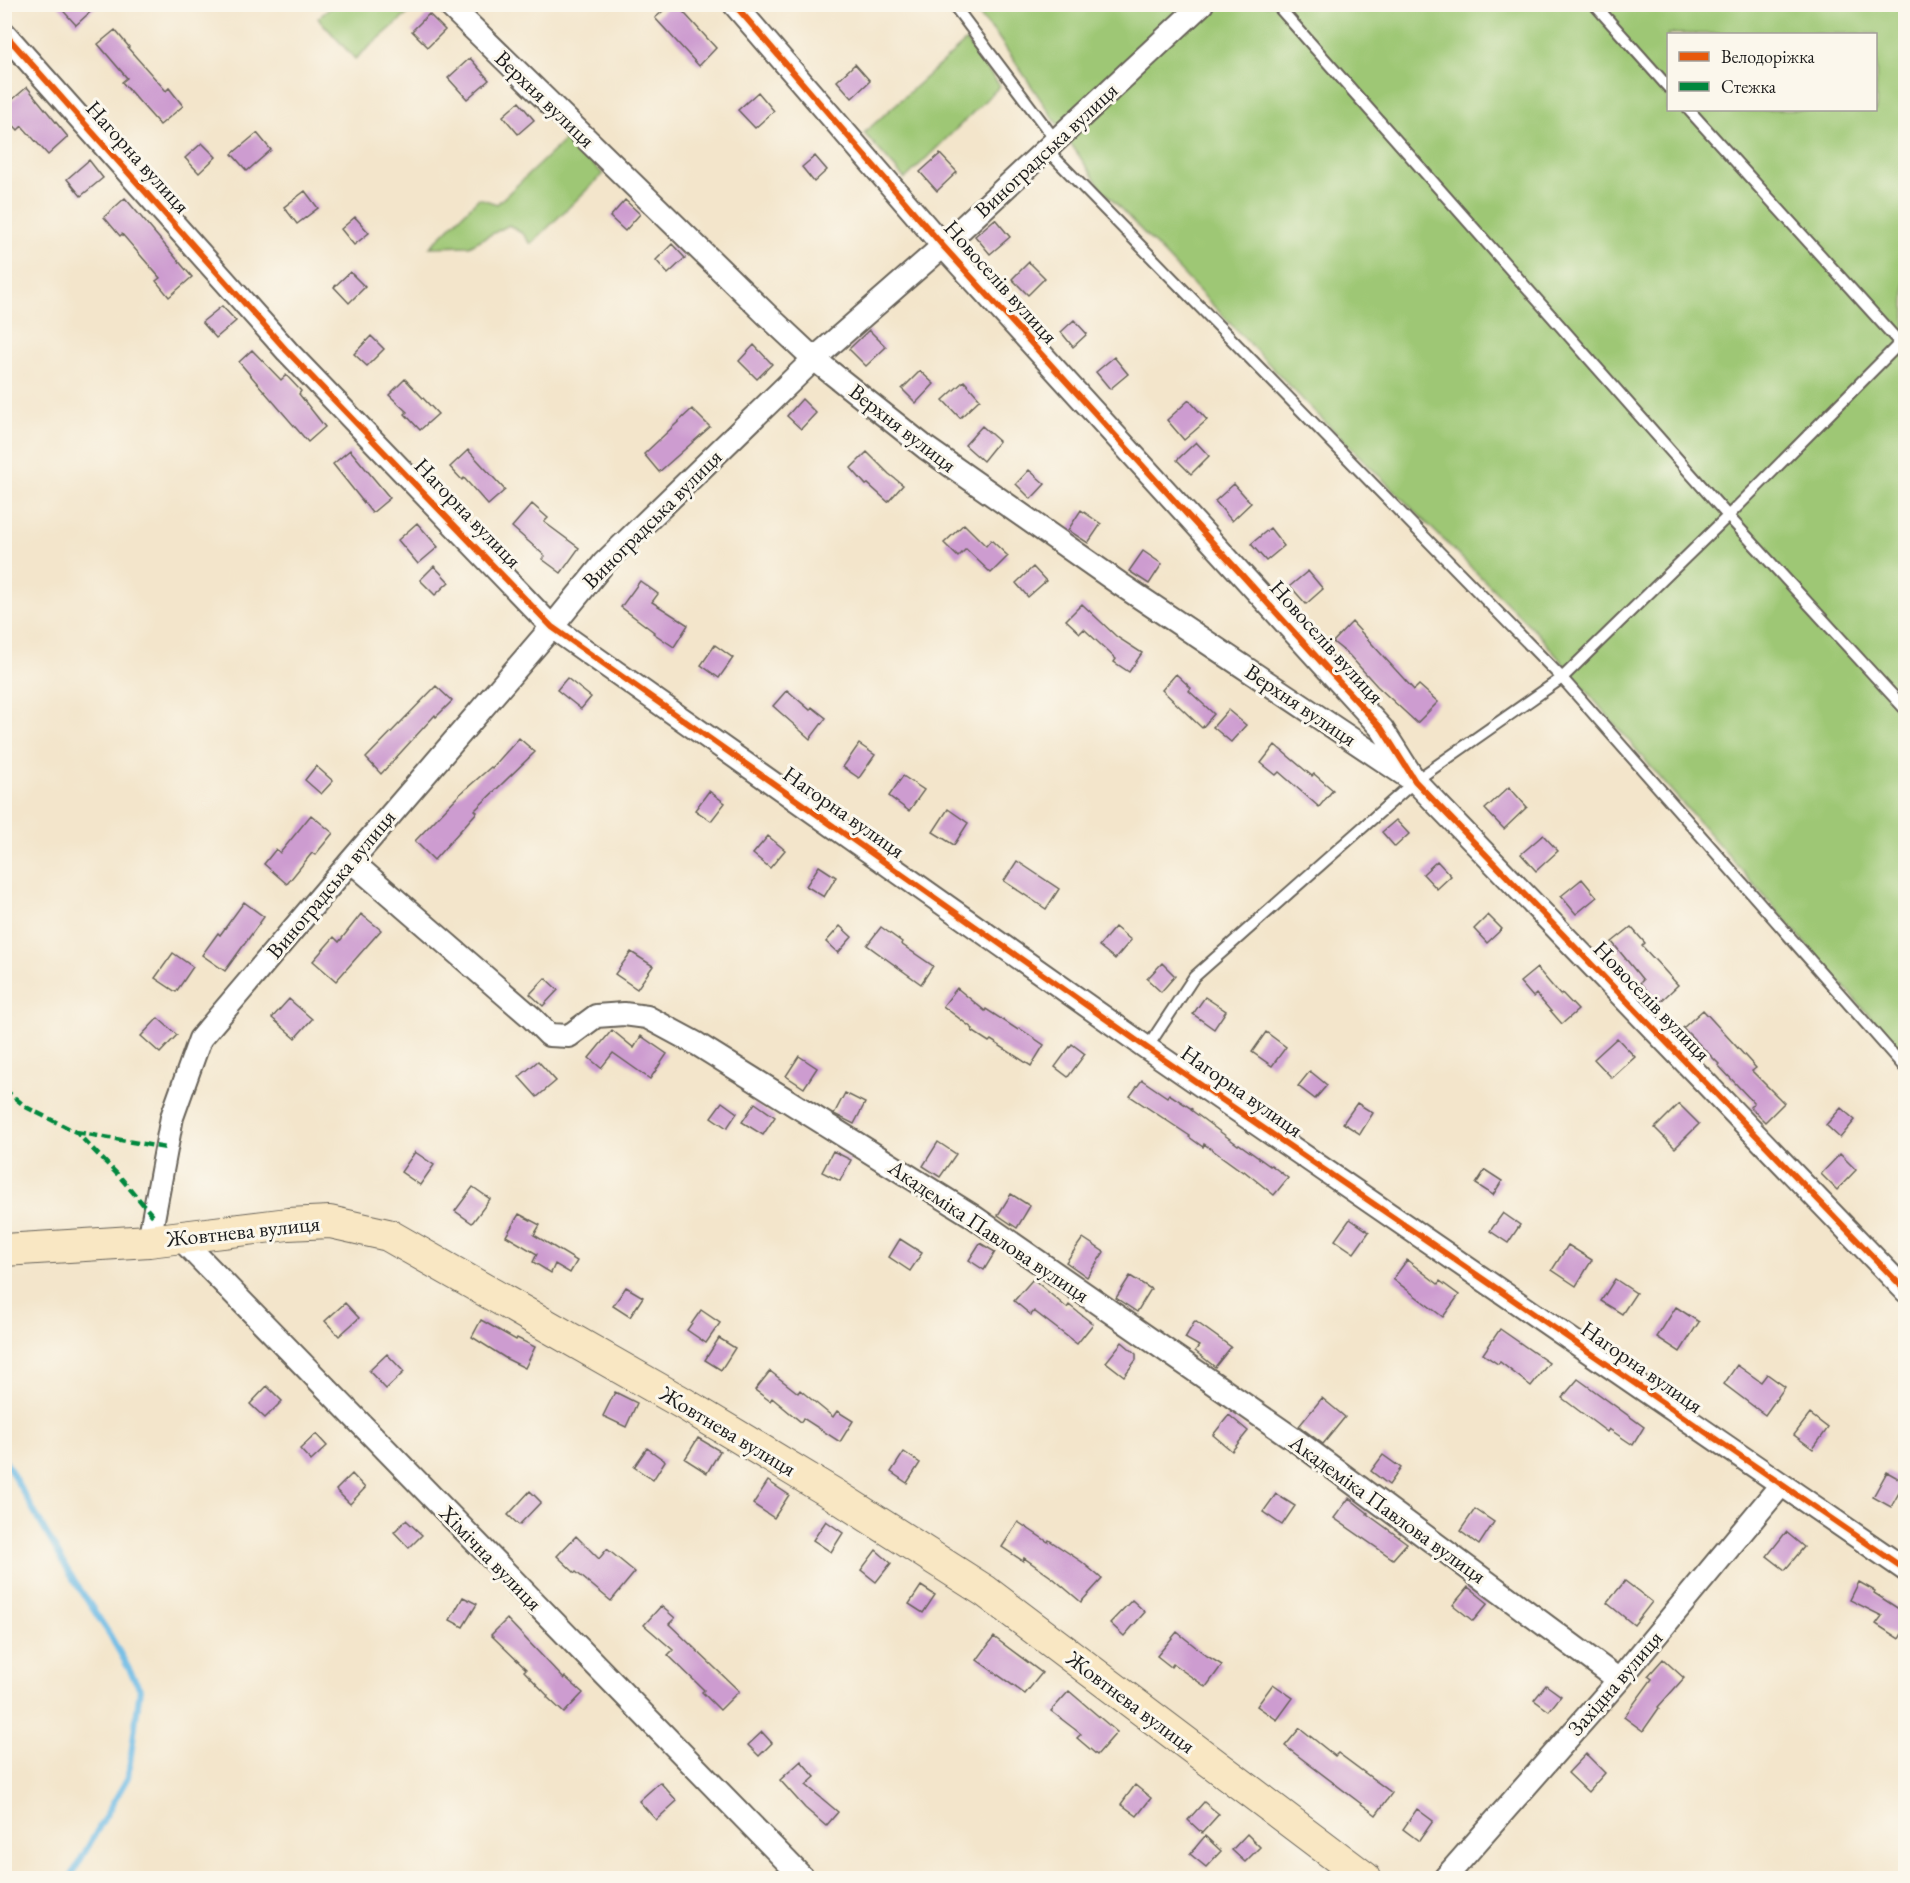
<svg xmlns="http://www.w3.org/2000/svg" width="1910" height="1883" viewBox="0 0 1910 1883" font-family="'EB Garamond',serif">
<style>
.green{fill:#9ec774;stroke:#5d7248;stroke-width:1.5;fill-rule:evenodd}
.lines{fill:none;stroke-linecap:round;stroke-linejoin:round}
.stream{stroke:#6abae5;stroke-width:6}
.building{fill:#cd9cd0}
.service-casing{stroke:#676259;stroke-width:14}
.minor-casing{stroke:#676259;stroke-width:26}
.secondary-casing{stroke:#676259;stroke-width:34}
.service{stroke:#fff;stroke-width:10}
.minor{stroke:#fff;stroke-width:22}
.secondary{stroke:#f9e7c3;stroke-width:32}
.quiet{stroke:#00873e;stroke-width:4.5;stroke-dasharray:9 4.5;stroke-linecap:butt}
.cycleway-casing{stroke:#fbf7ec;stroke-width:10}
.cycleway{stroke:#e8590c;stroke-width:6}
.labels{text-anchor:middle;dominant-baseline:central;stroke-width:6;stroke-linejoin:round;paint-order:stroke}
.street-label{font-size:22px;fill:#1c1c1c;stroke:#fbf7ec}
</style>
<rect width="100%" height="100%" fill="#fbf7ec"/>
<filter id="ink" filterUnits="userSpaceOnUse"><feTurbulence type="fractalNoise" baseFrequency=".0167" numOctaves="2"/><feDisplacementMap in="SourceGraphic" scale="12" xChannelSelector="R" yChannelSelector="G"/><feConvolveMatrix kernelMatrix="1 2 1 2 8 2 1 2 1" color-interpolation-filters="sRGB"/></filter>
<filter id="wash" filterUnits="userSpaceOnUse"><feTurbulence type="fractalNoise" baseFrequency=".008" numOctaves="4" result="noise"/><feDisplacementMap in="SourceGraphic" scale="24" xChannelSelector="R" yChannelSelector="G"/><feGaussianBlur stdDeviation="1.35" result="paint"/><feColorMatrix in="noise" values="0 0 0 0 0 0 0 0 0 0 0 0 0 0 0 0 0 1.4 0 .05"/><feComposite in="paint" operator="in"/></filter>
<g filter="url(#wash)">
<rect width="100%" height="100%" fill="#f3e5cb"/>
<path class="green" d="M 334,5 L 334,4 L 418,5 L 355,59 L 318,18 Z
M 970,5 L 1905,5 L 1905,1056 L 1668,787 L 1538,634 L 1304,401 L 1101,188 L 996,34 ZM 1668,34 L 1876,34 L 1876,110 L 1668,110 Z
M 966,41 L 1000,86 L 905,179 L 864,133 Z
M 566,139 L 603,174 L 531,244 L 523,234 L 509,225 L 469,246 L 430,247 L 479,198 L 497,204 Z"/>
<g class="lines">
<path class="stream" d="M 4,1459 L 68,1571 L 110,1635 L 140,1689 L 128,1777 L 70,1878"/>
</g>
<g id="blocks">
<path class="building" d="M 57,4 L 99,4 L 76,25 Z
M 671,4 L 676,4 L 716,48 L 699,66 L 655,18 Z
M 429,14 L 445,30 L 428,47 L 412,31 Z
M 115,30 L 129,47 L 128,48 L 166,91 L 169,88 L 183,106 L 160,125 L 122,82 L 127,78 L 98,44 Z
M 470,58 L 489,80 L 467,99 L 448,78 Z
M 855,64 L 870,81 L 852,98 L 837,81 Z
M 27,87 L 68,137 L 48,155 L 22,126 L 18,130 L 4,115 L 4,107 Z
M 758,92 L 774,111 L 755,128 L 738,110 Z
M 519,102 L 534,120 L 518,134 L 503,116 Z
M 257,133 L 271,150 L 247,171 L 232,154 Z
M 202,143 L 216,157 L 199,173 L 185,158 Z
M 940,154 L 957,172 L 937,191 L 920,172 Z
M 815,156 L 827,170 L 814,182 L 802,167 Z
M 89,160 L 103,178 L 81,196 L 67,179 Z
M 305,191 L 318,208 L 297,224 L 284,207 Z
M 125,198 L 192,277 L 169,297 L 156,281 L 160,278 L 122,234 L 120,236 L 104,217 Z
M 625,200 L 640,214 L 625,231 L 610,217 Z
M 355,217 L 369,233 L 354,245 L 341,229 Z
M 995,219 L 1010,237 L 990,254 L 975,236 Z
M 672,244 L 685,258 L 668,274 L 656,260 Z
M 1029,262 L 1045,278 L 1028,295 L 1012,279 Z
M 350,272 L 365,287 L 349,303 L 334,287 Z
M 222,306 L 236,321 L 216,338 L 202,322 Z
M 1074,320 L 1087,334 L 1073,347 L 1061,332 Z
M 869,330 L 886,347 L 866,366 L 849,349 Z
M 371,336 L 384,349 L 367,366 L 354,354 Z
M 754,345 L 772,364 L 757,379 L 739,361 Z
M 252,350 L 281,380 L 286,375 L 301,391 L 299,394 L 325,427 L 308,442 L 239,362 Z
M 1114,357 L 1128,374 L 1110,389 L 1096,372 Z
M 920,371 L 934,384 L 916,403 L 902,389 Z
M 405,379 L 438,414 L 420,430 L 405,414 L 407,412 L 389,395 Z
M 964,381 L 980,399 L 960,418 L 943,400 Z
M 802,399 L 816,413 L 801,429 L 787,416 Z
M 1189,400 L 1207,420 L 1184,440 L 1167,420 Z
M 692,409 L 710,427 L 659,472 L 644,454 Z
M 982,426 L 999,441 L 983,461 L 965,445 Z
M 1196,442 L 1209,456 L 1191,474 L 1177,460 Z
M 350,450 L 390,498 L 372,513 L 333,464 Z
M 468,450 L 505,490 L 488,505 L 464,478 L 462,480 L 450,467 Z
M 867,452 L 889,474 L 903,485 L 888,502 L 868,484 L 866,485 L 851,468 Z
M 1029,470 L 1045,484 L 1031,499 L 1016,484 Z
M 1234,484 L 1251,503 L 1232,521 L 1215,501 Z
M 532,504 L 548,518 L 544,522 L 579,548 L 561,573 L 542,559 L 545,556 L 512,527 Z
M 1081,510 L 1101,524 L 1088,543 L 1068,530 Z
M 417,523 L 438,547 L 418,564 L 398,540 Z
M 964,524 L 986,546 L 991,540 L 1008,556 L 991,573 L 966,549 L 958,557 L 944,543 Z
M 1270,528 L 1284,546 L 1266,561 L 1251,544 Z
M 1143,551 L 1162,564 L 1149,584 L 1129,571 Z
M 434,566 L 449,582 L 435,595 L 420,580 Z
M 1033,567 L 1046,581 L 1028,597 L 1016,583 Z
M 1308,571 L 1323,589 L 1306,604 L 1290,586 Z
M 640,581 L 658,594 L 652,602 L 688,625 L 674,647 L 653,633 L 654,632 L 621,607 Z
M 1082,604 L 1117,637 L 1142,653 L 1129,672 L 1114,662 L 1116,659 L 1084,629 L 1080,633 L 1066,620 Z
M 1352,622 L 1414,690 L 1419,685 L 1438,702 L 1417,723 L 1377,686 L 1349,655 L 1333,642 Z
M 715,645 L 733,658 L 719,678 L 701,665 Z
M 1176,674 L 1191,688 L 1189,691 L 1214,714 L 1202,728 L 1162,690 Z
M 567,678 L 591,697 L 581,709 L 557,690 Z
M 436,686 L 452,701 L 436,717 L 435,715 L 381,774 L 366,758 Z
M 787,690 L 810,710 L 812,707 L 826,718 L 810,739 L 773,706 Z
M 1228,710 L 1246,725 L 1231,742 L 1213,727 Z
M 519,738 L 535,752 L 475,810 L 477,812 L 434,860 L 415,841 L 459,795 L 491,767 L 492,768 Z
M 859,744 L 875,755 L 859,778 L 843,767 Z
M 1275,745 L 1312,776 L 1314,774 L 1333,790 L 1319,807 L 1279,772 L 1276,775 L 1261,763 Z
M 316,766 L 333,781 L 321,794 L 305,780 Z
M 903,776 L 924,790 L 909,811 L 889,796 Z
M 1509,787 L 1527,807 L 1504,829 L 1485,809 Z
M 709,791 L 725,803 L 711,821 L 695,810 Z
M 948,809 L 968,823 L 954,845 L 933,832 Z
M 311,815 L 333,833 L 315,855 L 312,853 L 287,884 L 264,864 L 276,849 L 280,853 Z
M 1396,820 L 1409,834 L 1395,847 L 1382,832 Z
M 1543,835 L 1558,851 L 1536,871 L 1521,854 Z
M 768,836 L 785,850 L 770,868 L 753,854 Z
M 1017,861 L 1059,889 L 1046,909 L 1004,881 Z
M 1437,861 L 1451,876 L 1437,889 L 1423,874 Z
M 819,866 L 836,877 L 824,897 L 806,886 Z
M 1582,879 L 1597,897 L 1576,914 L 1561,896 Z
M 244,902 L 264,917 L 225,971 L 202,955 L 218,933 L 220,935 Z
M 361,914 L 381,930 L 336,981 L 313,961 L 334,937 L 339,942 Z
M 1488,915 L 1502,929 L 1487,943 L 1474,929 Z
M 840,926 L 852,937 L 838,953 L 826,942 Z
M 881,927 L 902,942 L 901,944 L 933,966 L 921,984 L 867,945 Z
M 1115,927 L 1131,940 L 1115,959 L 1099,946 Z
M 1631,927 L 1645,943 L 1642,946 L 1678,985 L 1659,1003 L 1640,983 L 1643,980 L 1612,942 Z
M 631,952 L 653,966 L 637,989 L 615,974 Z
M 173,953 L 193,967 L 176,992 L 155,978 Z
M 1162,963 L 1175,976 L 1161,992 L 1147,979 Z
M 1537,968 L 1560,995 L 1562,993 L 1578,1010 L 1562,1024 L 1536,994 L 1533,997 L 1520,982 Z
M 545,978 L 558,990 L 543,1006 L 530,994 Z
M 957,988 L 985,1011 L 986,1009 L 1018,1030 L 1019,1028 L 1044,1045 L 1031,1066 L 991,1040 L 989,1042 L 972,1031 L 973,1029 L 943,1006 Z
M 1205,997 L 1226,1011 L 1214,1029 L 1193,1014 Z
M 289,999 L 312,1019 L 295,1038 L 272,1018 Z
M 1703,1010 L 1756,1068 L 1752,1071 L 1784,1103 L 1765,1122 L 1750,1107 L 1754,1103 L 1718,1065 L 1719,1064 L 1683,1028 Z
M 158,1018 L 177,1035 L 160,1053 L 141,1036 Z
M 612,1030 L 634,1048 L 641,1036 L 667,1054 L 650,1079 L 613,1053 L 601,1068 L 589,1058 Z
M 1266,1032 L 1286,1047 L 1272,1066 L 1252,1052 Z
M 1617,1038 L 1635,1057 L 1612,1078 L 1594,1059 Z
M 1072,1044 L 1085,1054 L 1068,1077 L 1055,1067 Z
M 799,1056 L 817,1068 L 804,1088 L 786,1076 Z
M 538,1061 L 556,1081 L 537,1097 L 519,1077 Z
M 1310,1071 L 1327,1085 L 1315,1099 L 1298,1086 Z
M 1142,1080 L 1167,1097 L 1169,1094 L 1192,1109 L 1191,1110 L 1238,1145 L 1239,1144 L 1270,1166 L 1271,1165 L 1288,1178 L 1274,1195 L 1244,1171 L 1243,1172 L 1204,1144 L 1203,1147 L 1189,1137 L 1190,1136 L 1130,1096 Z
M 845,1093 L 865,1103 L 854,1124 L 834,1114 Z
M 722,1102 L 737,1113 L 727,1128 L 711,1117 Z
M 755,1103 L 775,1117 L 763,1135 L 742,1122 Z
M 1357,1103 L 1373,1113 L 1360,1134 L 1343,1123 Z
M 1679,1104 L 1699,1124 L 1675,1148 L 1655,1128 Z
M 1841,1108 L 1855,1120 L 1840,1138 L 1826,1125 Z
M 938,1142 L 956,1154 L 940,1177 L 923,1166 Z
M 833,1151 L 851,1160 L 840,1181 L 822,1172 Z
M 415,1152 L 434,1165 L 420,1185 L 401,1172 Z
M 1840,1154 L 1856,1170 L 1837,1190 L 1821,1174 Z
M 1485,1170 L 1502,1181 L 1493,1195 L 1476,1184 Z
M 473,1187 L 490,1199 L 472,1223 L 455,1211 Z
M 1011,1194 L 1030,1206 L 1017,1228 L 998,1215 Z
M 1503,1213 L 1520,1225 L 1508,1243 L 1490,1231 Z
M 519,1214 L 540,1225 L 534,1235 L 577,1261 L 570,1273 L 555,1264 L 551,1273 L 533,1262 L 537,1254 L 506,1236 Z
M 1350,1219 L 1369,1232 L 1354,1253 L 1335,1240 Z
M 1083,1238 L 1104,1252 L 1087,1277 L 1066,1262 Z
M 900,1239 L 922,1253 L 910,1271 L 889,1257 Z
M 980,1243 L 995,1252 L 984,1270 L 969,1260 Z
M 1568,1245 L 1592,1260 L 1576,1286 L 1552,1270 Z
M 1407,1260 L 1438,1284 L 1440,1281 L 1459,1295 L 1443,1317 L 1393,1279 Z
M 1130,1276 L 1151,1289 L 1137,1312 L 1116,1298 Z
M 1033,1279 L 1067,1308 L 1069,1305 L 1093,1324 L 1077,1344 L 1034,1311 L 1031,1315 L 1014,1301 Z
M 1615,1279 L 1636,1293 L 1622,1314 L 1601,1301 Z
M 626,1287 L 643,1297 L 630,1317 L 613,1306 Z
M 345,1303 L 359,1318 L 339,1336 L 325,1321 Z
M 1676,1307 L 1699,1322 L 1680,1352 L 1657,1337 Z
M 701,1310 L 720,1323 L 706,1343 L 687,1330 Z
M 481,1320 L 516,1340 L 517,1338 L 535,1347 L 525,1368 L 507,1359 L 472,1337 Z
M 1195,1321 L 1231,1347 L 1215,1367 L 1195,1351 L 1199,1346 L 1185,1338 Z
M 1500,1329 L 1549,1363 L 1531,1386 L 1500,1362 L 1498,1364 L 1483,1354 Z
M 719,1338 L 735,1348 L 721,1370 L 705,1360 Z
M 1122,1342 L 1136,1354 L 1136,1360 L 1124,1376 L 1106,1362 Z
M 387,1354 L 404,1372 L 386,1389 L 369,1371 Z
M 1737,1365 L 1761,1382 L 1767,1374 L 1785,1387 L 1765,1415 L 1724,1384 Z
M 770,1371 L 798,1393 L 800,1390 L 833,1417 L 837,1411 L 853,1421 L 840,1442 L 803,1418 L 801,1422 L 772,1398 L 770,1401 L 755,1390 Z
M 1578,1379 L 1644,1427 L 1633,1445 L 1609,1429 L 1607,1432 L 1562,1398 Z
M 267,1386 L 282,1401 L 265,1418 L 250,1404 Z
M 615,1392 L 637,1403 L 626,1427 L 603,1416 Z
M 1322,1398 L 1345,1417 L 1323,1444 L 1299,1426 Z
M 1810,1414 L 1828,1428 L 1813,1449 L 1794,1435 Z
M 1229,1415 L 1248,1431 L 1232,1451 L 1213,1435 Z
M 316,1434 L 327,1446 L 311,1461 L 300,1449 Z
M 698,1438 L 720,1451 L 707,1473 L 685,1459 Z
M 647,1448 L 665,1461 L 653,1480 L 634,1467 Z
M 904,1452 L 920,1463 L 907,1483 L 891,1472 Z
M 1383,1455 L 1401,1468 L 1389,1485 L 1371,1471 Z
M 1887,1472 L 1905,1482 L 1891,1507 L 1873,1497 Z
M 352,1474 L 365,1488 L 350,1504 L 336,1490 Z
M 768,1481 L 789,1495 L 774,1518 L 753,1504 Z
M 530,1491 L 541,1502 L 519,1525 L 508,1515 Z
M 1276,1494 L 1295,1506 L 1282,1525 L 1263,1512 Z
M 1349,1498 L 1368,1513 L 1367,1514 L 1407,1543 L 1393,1559 L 1334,1518 Z
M 1475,1509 L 1494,1522 L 1479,1545 L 1460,1531 Z
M 406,1520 L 422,1535 L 409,1548 L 394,1532 Z
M 826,1521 L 843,1533 L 831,1552 L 813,1540 Z
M 1018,1522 L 1048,1542 L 1049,1540 L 1082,1562 L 1102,1579 L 1081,1602 L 1054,1579 L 1024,1558 L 1023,1561 L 1002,1547 Z
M 1786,1532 L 1804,1547 L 1785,1570 L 1767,1556 Z
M 576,1536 L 599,1559 L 607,1549 L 635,1572 L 611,1601 L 576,1572 L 575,1573 L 557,1556 Z
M 876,1550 L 891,1563 L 876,1582 L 861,1570 Z
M 1625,1581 L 1652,1602 L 1634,1625 L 1607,1603 Z
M 1859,1582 L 1875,1591 L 1874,1593 L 1905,1613 L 1905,1628 L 1899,1639 L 1876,1624 L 1882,1616 L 1850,1600 Z
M 921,1586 L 935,1595 L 923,1613 L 909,1604 Z
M 1468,1587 L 1488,1603 L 1473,1621 L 1453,1605 Z
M 463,1597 L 477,1604 L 463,1627 L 450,1620 Z
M 1132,1600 L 1145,1612 L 1124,1636 L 1110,1623 Z
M 661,1606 L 675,1618 L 669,1624 L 739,1691 L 720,1710 L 702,1692 L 704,1690 L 668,1655 L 673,1650 L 644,1625 Z
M 507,1619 L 564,1679 L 565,1677 L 583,1693 L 564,1713 L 547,1697 L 548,1696 L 524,1671 L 526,1669 L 491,1635 Z
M 1177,1632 L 1207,1656 L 1222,1665 L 1206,1687 L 1173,1664 L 1171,1667 L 1157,1656 Z
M 994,1637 L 1042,1673 L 1025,1694 L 977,1660 Z
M 1663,1659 L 1684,1678 L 1658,1707 L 1659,1708 L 1643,1731 L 1624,1717 L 1652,1679 L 1648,1676 Z
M 1273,1684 L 1293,1698 L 1277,1720 L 1257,1706 Z
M 1546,1685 L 1561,1696 L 1549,1711 L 1534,1700 Z
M 1069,1691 L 1117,1732 L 1097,1755 L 1077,1738 L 1081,1734 L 1051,1711 Z
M 1300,1728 L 1335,1756 L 1338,1753 L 1392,1793 L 1376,1815 L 1285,1746 Z
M 762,1732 L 772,1743 L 759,1756 L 748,1745 Z
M 1586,1754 L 1605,1773 L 1588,1792 L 1568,1773 Z
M 801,1761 L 815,1777 L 806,1785 L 838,1812 L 826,1826 L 805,1808 L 780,1780 Z
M 660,1782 L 677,1801 L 656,1820 L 639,1801 Z
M 1135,1785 L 1151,1798 L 1137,1816 L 1121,1804 Z
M 1204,1802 L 1219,1814 L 1202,1833 L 1188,1820 Z
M 1417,1809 L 1433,1821 L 1419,1841 L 1403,1829 Z
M 1247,1834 L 1260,1847 L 1245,1862 L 1232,1850 Z
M 1205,1836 L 1221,1851 L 1206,1867 L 1190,1854 Z"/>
</g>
</g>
<g filter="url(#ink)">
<use href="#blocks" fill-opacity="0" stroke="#676259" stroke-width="1.5"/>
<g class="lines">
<defs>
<path id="service" d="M 953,4 L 1056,141
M 1276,4 L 1728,516 L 1906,710
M 1594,4 L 1668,87
M 1689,110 L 1900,343
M 1047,150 L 1562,678 L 1906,1069
M 1147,1048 L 1194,977 L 1415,781 L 1562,678 L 1728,516 L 1900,343 L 1906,332"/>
<path id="minor" d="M 448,4 L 766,314 L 814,359 L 926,448 L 1120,584 L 1408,777
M 734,4 L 943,246 L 1382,729 L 1415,781 L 1906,1291
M 4,33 L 287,351 L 552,627 L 1147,1048 L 1906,1570
M 351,861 L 531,1017 L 549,1035 L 569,1036 L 596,1016 L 624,1014 L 647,1017 L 697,1044 L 971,1215 L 1298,1442 L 1619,1680
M 179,1237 L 803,1878
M 149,1241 L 172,1117 L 200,1039 L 351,861 L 552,627 L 604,563 L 814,359 L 943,246 L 1202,4
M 1445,1878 L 1619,1680 L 1781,1485"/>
<path id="secondary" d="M 4,1250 L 149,1241 L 288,1224 L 330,1222 L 388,1235 L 681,1402 L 835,1495 L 985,1591 L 1365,1878"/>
</defs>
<use href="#service" class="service-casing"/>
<use href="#minor" class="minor-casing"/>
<use href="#secondary" class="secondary-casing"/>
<use href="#service" class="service"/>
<use href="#minor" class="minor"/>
<use href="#secondary" class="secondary"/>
<path class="quiet" d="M 4,1089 L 26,1107 L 76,1132 L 120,1177 L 153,1216
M 76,1132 L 166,1148"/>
<defs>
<path id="cycleway" d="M 734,4 L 943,246 L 1382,729 L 1415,781 L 1906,1291
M 4,33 L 287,351 L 552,627 L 1147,1048 L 1906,1570"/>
</defs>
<use href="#cycleway" class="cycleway-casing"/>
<use href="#cycleway" class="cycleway"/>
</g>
</g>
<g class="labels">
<g class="street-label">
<text transform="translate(545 99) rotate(44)">Верхня вулиця</text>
<text transform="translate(1046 150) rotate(-43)">Виноградська вулиця</text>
<text transform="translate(138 157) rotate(48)">Нагорна вулиця</text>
<text transform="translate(1001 282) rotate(48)">Новоселів вулиця</text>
<text transform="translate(903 428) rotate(38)">Верхня вулиця</text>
<text transform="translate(468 513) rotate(46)">Нагорна вулиця</text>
<text transform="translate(652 519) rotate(-45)">Виноградська вулиця</text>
<text transform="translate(1327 642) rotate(48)">Новоселів вулиця</text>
<text transform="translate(1301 705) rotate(34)">Верхня вулиця</text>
<text transform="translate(844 812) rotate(35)">Нагорна вулиця</text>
<text transform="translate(331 884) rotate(-50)">Виноградська вулиця</text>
<text transform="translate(1652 1001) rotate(46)">Новоселів вулиця</text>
<text transform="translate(1242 1091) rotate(35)">Нагорна вулиця</text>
<text transform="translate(243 1231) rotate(-6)">Жовтнева вулиця</text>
<text transform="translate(989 1231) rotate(34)">Академіка Павлова вулиця</text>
<text transform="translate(1642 1367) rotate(35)">Нагорна вулиця</text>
<text transform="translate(728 1431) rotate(31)">Жовтнева вулиця</text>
<text transform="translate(1388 1509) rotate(36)">Академіка Павлова вулиця</text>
<text transform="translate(491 1558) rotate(46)">Хімічна вулиця</text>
<text transform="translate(1615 1683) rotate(-49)">Західна вулиця</text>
<text transform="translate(1131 1702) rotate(37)">Жовтнева вулиця</text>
</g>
</g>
<rect width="1910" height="1883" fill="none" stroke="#fbf7ec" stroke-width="24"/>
<rect x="1667" y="33" width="210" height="78" fill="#fbf7ec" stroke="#a29f99" stroke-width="1.5"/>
<rect x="1679" y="52" width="30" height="9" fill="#e8590c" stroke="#a29f99" stroke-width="1.5"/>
<text x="1721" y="63" font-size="18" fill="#1c1c1c">Велодоріжка</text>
<rect x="1679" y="82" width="30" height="9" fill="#00873e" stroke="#a29f99" stroke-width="1.5"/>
<text x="1721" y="93" font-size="18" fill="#1c1c1c">Стежка</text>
</svg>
